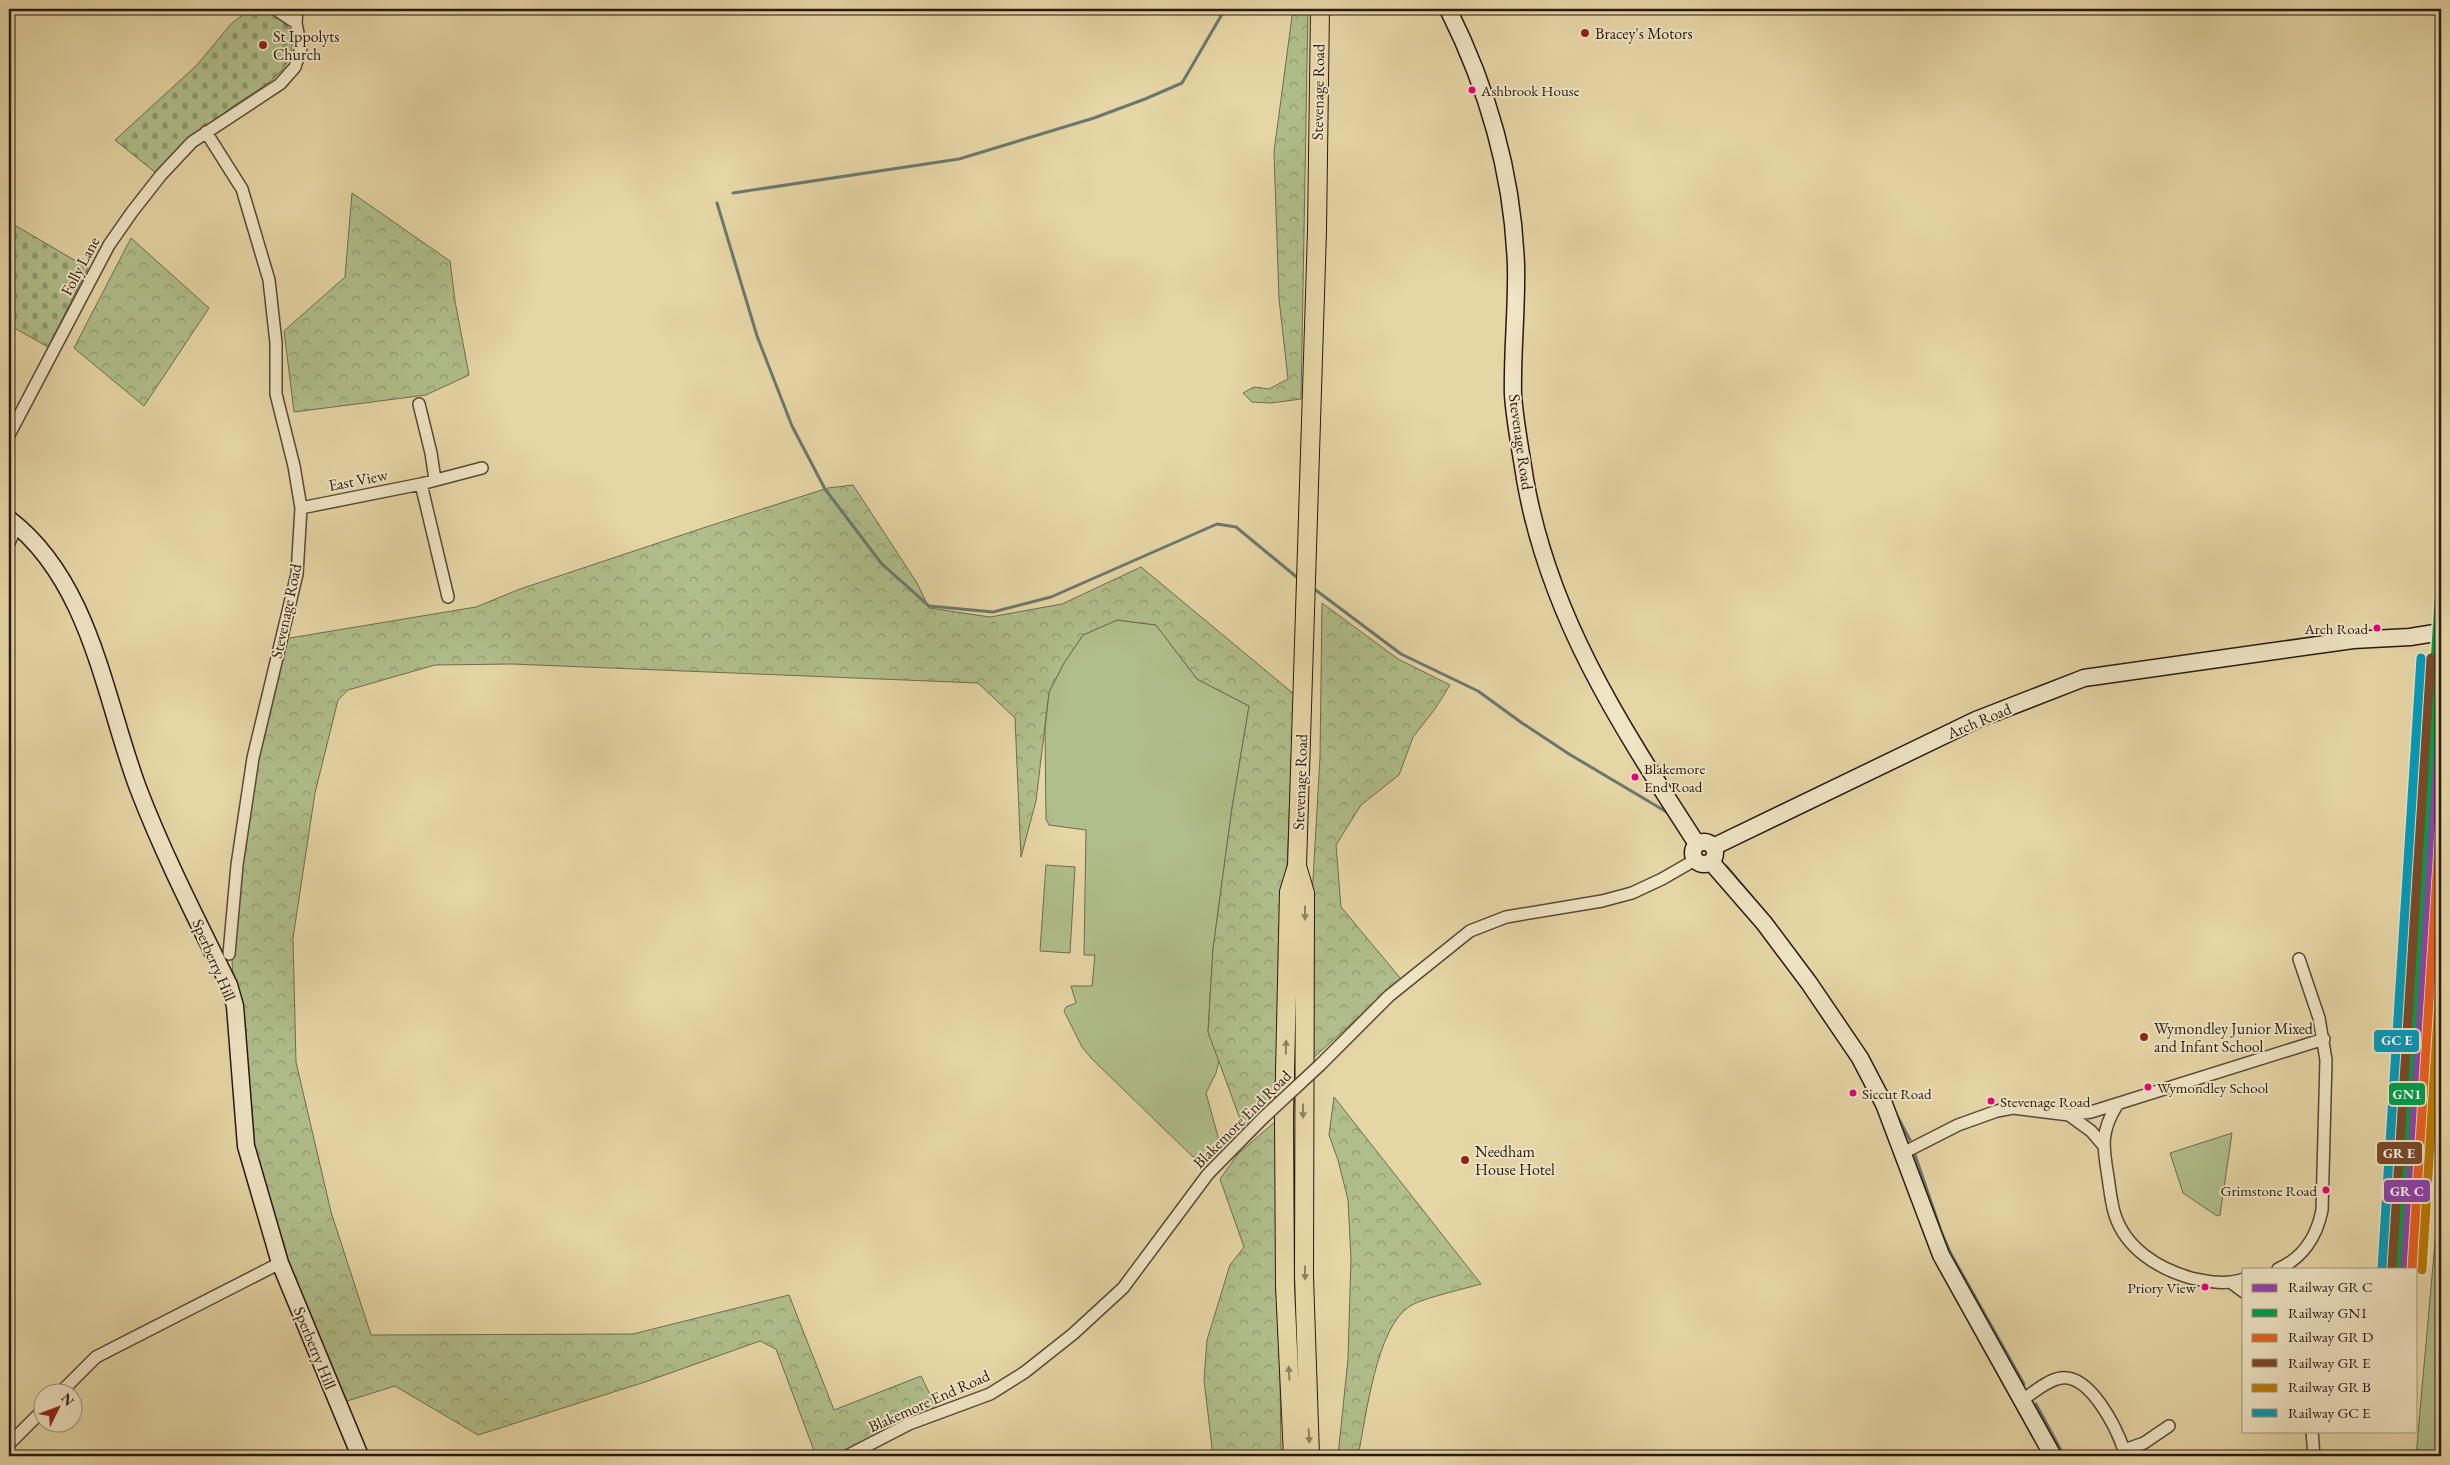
<svg xmlns="http://www.w3.org/2000/svg" width="2450" height="1465" viewBox="0 0 2450 1465" font-family="'EB Garamond',serif">
<style>
.green{fill:#b0be8b;stroke:#6d6c4f}
.forest{fill:url(#forest-crowns);stroke:#6d6c4f}
.cemetery{fill:url(#cemetery-stones);stroke:#6d6c4f}
.lines{fill:none;stroke-linecap:round;stroke-linejoin:round}
.stream{stroke:#6b786f;stroke-width:3}
.street-casing{stroke:#594838;stroke-width:14}
.secondary-casing{stroke:#2a1913;stroke-width:19}
.primary-casing{stroke:#2a1913;stroke-width:20}
.street{stroke:#efe4c4;stroke-width:11}
.secondary{stroke:#efe4c4;stroke-width:16}
.primary{stroke:#e6d5a5;stroke-width:18}
.street-bridge-casing{stroke:#594838;stroke-width:14;stroke-linecap:butt}
.street-bridge{stroke:#efe4c4;stroke-width:11}
.rail-1-casing{stroke:#efe4c4;stroke-width:12}
.rail-2-casing{stroke:#efe4c4;stroke-width:12}
.rail-3-casing{stroke:#efe4c4;stroke-width:12}
.rail-4-casing{stroke:#efe4c4;stroke-width:12}
.rail-5-casing{stroke:#efe4c4;stroke-width:12}
.rail-6-casing{stroke:#efe4c4;stroke-width:12}
.rail-1{stroke:#8e44ad;stroke-width:9}
.rail-2{stroke:#029f4e;stroke-width:9}
.rail-3{stroke:#e86121;stroke-width:9}
.rail-4{stroke:#7a4b2a;stroke-width:9}
.rail-5{stroke:#ba7c06;stroke-width:9}
.rail-6{stroke:#049bbb;stroke-width:9}
.oneway{fill:#918063}
.poi-dot{fill:#8f2418;stroke:#efe4c4;stroke-width:2}
.bus-dot{fill:#e5007d;stroke:#efe4c4;stroke-width:2}
.labels{text-anchor:middle;dominant-baseline:central;stroke-width:4;stroke-linejoin:round;paint-order:stroke}
.bus-label{font-size:15px;fill:#2a1913;stroke:#efe4c4;text-anchor:start}
.poi-label{font-size:16px;fill:#2a1913;stroke:#efe4c4;text-anchor:start}
.street-label{font-size:16px;fill:#2a1913;stroke:#efe4c4}
.line-badge{stroke:#efe4c4;stroke-width:2}
.badge-label{font-size:14px;text-anchor:middle;font-weight:bold;fill:#fff}
</style>
<defs>
<pattern id="forest-crowns" width="20" height="18" patternUnits="userSpaceOnUse" patternTransform="scale(1.25)"><rect width="20" height="18" fill="#b0be8b"/><path d="M2 6a3 3 0 1 1 6 0M12 15a3 3 0 1 1 6 0" fill="none" stroke="#8f9a70"/></pattern>
<pattern id="cemetery-stones" width="16" height="16" patternUnits="userSpaceOnUse" patternTransform="scale(1.25)"><rect width="16" height="16" fill="#b0be8b"/><path d="M2 7V4a2 2 0 0 1 4 0v3zM10 15v-3a2 2 0 0 1 4 0v3z" fill="#8f9a70"/></pattern>
</defs>
<rect width="100%" height="100%" fill="#e6d5a5"/>
<filter id="stains"><feTurbulence type="fractalNoise" baseFrequency=".004" numOctaves="4"/><feColorMatrix values="0 0 0 0 .2 0 0 0 0 .09 0 0 0 0 .02 0 0 0 .5 -.17"/></filter>
<radialGradient id="worn" r=".72"><stop offset=".6" stop-color="#630" stop-opacity="0"/><stop offset="1" stop-color="#630" stop-opacity=".3"/></radialGradient>
<path class="green" d="M 1117,620 L 1156,625 L 1197,679 L 1249,706 L 1232,808 L 1213,949 L 1208,1032 L 1219,1060 L 1216,1073 L 1206,1093 L 1220,1144 L 1213,1152 L 1193,1157 L 1092,1059 L 1082,1047 L 1064,1011 L 1066,1007 L 1076,1003 L 1071,986 L 1092,986 L 1095,955 L 1084,955 L 1086,830 L 1049,825 L 1046,819 L 1045,729 L 1049,692 L 1064,663 L 1083,635 Z
M 1046,865 L 1075,867 L 1070,953 L 1040,951 Z
M 2232,1133 L 2220,1215 L 2217,1216 L 2183,1193 L 2170,1153 Z
M 2441,1175 L 2441,1456 L 2416,1456 Z"/>
<path class="forest" d="M 1293,9 L 1308,9 L 1301,399 L 1271,403 L 1252,402 L 1243,393 L 1254,387 L 1269,389 L 1288,379 L 1279,299 L 1274,152 Z
M 352,193 L 450,261 L 455,301 L 469,375 L 426,395 L 294,412 L 284,331 L 345,277 Z
M 131,238 L 209,308 L 144,406 L 74,348 Z
M 853,485 L 917,583 L 929,608 L 990,617 L 1062,604 L 1141,567 L 1294,694 L 1278,1087 L 1243,1127 L 1208,1032 L 1213,949 L 1232,808 L 1249,706 L 1197,679 L 1156,625 L 1117,620 L 1083,635 L 1064,663 L 1049,692 L 1036,801 L 1021,857 L 1015,718 L 978,683 L 512,664 L 435,665 L 348,690 L 338,700 L 315,793 L 293,938 L 296,1062 L 331,1212 L 371,1335 L 633,1334 L 789,1295 L 834,1410 L 921,1376 L 936,1407 L 834,1456 L 816,1456 L 776,1349 L 760,1341 L 645,1382 L 478,1435 L 395,1386 L 347,1401 L 319,1344 L 278,1236 L 251,1144 L 233,985 L 232,958 L 240,865 L 256,768 L 284,639 L 476,607 L 520,589 L 709,526 L 828,488 Z
M 1322,603 L 1398,659 L 1450,685 L 1435,709 L 1413,737 L 1399,775 L 1361,805 L 1336,845 L 1341,907 L 1401,979 L 1312,1059 L 1312,897 L 1320,757 Z
M 1334,1097 L 1481,1284 C 1464,1289 1423,1298 1410,1306 C 1376,1327 1366,1418 1358,1456 L 1338,1456 L 1348,1359 L 1351,1259 L 1348,1200 L 1338,1160 L 1329,1135 Z
M 1277,1120 L 1281,1456 L 1213,1456 L 1204,1380 L 1207,1340 L 1230,1265 L 1244,1247 L 1220,1179 L 1238,1154 Z"/>
<path class="cemetery" d="M 250,9 C 265,9 276,13 286,25 C 298,40 291,61 279,73 C 266,87 247,96 232,107 C 205,128 180,149 156,173 L 115,140 L 197,65 L 231,24 Z
M 11,223 L 88,268 L 48,347 L 9,325 L 9,229 Z"/>
<g class="lines">
<path class="stream" d="M 733,193 L 959,159 L 1094,118 L 1145,99 L 1182,83 L 1225,9
M 717,203 L 757,336 L 792,426 L 825,489 L 881,563 L 929,606 L 993,612 L 1051,597 L 1217,524 L 1236,527 L 1299,579
M 1313,588 L 1401,654 L 1478,691 L 1522,723 L 1569,754 L 1670,814
M 1726,866 L 1774,923
M 1896,1114 L 1910,1140
M 1914,1152 L 1941,1231 L 1951,1254 L 2024,1384
M 2036,1404 L 2064,1456"/>
<defs>
<path id="street" d="M 275,9 L 296,23
M 206,132 L 242,189 L 269,280 L 276,343 L 276,394 L 294,466 L 301,508 L 297,574 L 253,758 L 237,865 L 229,954
M 419,404 L 431,453 L 435,480
M 9,435 L 109,245 L 132,212 L 161,175 L 192,142 L 280,84 L 295,67 L 301,48 L 296,23 L 297,9
M 421,484 L 448,597
M 301,508 L 421,484 L 482,468
M 9,543 L 17,525
M 1320,1065 L 1389,996 L 1470,931 L 1506,917 L 1602,901 L 1632,893 L 1662,879 L 1695,860
M 2117,1105 C 2100,1132 2103,1147 2108,1177 C 2110,1190 2111,1203 2115,1215 C 2126,1249 2159,1269 2191,1278 C 2209,1282 2227,1285 2244,1279
M 2069,1115 L 2091,1131 L 2103,1145
M 1903,1153 L 1958,1125 L 1997,1111 L 2013,1108 L 2069,1115 L 2091,1112 L 2324,1039
M 2278,1269 C 2303,1258 2317,1236 2322,1210 L 2326,1060 L 2319,1018 L 2299,959
M 2233,1284 L 2244,1292
M 61,1392 L 96,1357 L 280,1263
M 2021,1401 C 2033,1393 2047,1380 2061,1378 C 2090,1374 2116,1427 2124,1450 L 2144,1443 L 2169,1426
M 2312,1431 L 2314,1456
M 9,1444 L 42,1411
M 847,1456 L 909,1424 L 990,1394 L 1025,1372 L 1073,1334 L 1123,1288 L 1208,1174 L 1263,1118"/>
<path id="secondary" d="M 1448,9 C 1488,89 1513,176 1516,266 C 1517,309 1512,352 1513,395 C 1515,423 1521,452 1525,479 C 1549,618 1622,728 1697,844
M 9,519 C 91,582 104,697 138,788 C 164,856 197,920 229,985 L 235,1006 L 246,1146 L 280,1263 L 360,1456
M1693 853a11 11 0 1 1 22 0a11 11 0 1 1-22 0Z
M 1713,847 L 1976,720 L 2084,678 L 2353,640 L 2410,637 L 2441,632
M 1711,862 L 1764,923 L 1809,983 L 1860,1058 L 1884,1104 L 1941,1255 L 2053,1456"/>
<path id="primary" d="M 1297,866 L 1305,893 L 1304,1276 L 1310,1456
M 1293,1456 L 1285,1286 L 1284,1117 L 1289,892 L 1297,866 L 1317,231 L 1320,9"/>
</defs>
<use href="#street" class="street-casing"/>
<use href="#secondary" class="secondary-casing"/>
<use href="#primary" class="primary-casing"/>
<use href="#street" class="street"/>
<use href="#secondary" class="secondary"/>
<use href="#primary" class="primary"/>
<defs>
<path id="street-bridge" d="M 1263,1118 L 1320,1065"/>
</defs>
<use href="#street-bridge" class="street-bridge-casing"/>
<use href="#street-bridge" class="street-bridge"/>
<defs>
<path id="rail-1" d="M 2402,1269 L 2441,659"/>
<path id="rail-2" d="M 2396,1269 L 2441,570"/>
<path id="rail-3" d="M 2412,1269 L 2441,812"/>
<path id="rail-4" d="M 2392,1268 L 2431,658"/>
<path id="rail-5" d="M 2422,1270 L 2441,969"/>
<path id="rail-6" d="M 2382,1268 L 2421,658"/>
</defs>
<use href="#rail-1" class="rail-1-casing"/>
<use href="#rail-2" class="rail-2-casing"/>
<use href="#rail-3" class="rail-3-casing"/>
<use href="#rail-4" class="rail-4-casing"/>
<use href="#rail-5" class="rail-5-casing"/>
<use href="#rail-6" class="rail-6-casing"/>
<use href="#rail-1" class="rail-1"/>
<use href="#rail-2" class="rail-2"/>
<use href="#rail-3" class="rail-3"/>
<use href="#rail-4" class="rail-4"/>
<use href="#rail-5" class="rail-5"/>
<use href="#rail-6" class="rail-6"/>
</g>
<defs><path id="oneway-solid" d="M-6-.8H1V-3.2L6.5 0L1 3.2V.8H-6Z" transform="scale(1.25)"/></defs>
<g class="oneway">
<use href="#oneway-solid" transform="translate(1305 913) rotate(90)"/>
<use href="#oneway-solid" transform="translate(1286 1047) rotate(-89)"/>
<use href="#oneway-solid" transform="translate(1303 1111) rotate(90)"/>
<use href="#oneway-solid" transform="translate(1305 1273) rotate(89)"/>
<use href="#oneway-solid" transform="translate(1289 1373) rotate(-93)"/>
<use href="#oneway-solid" transform="translate(1309 1436) rotate(87)"/>
</g>
<g class="poi-dot">
<circle cx="1585" cy="33" r="5"/>
<circle cx="263" cy="45" r="5"/>
<circle cx="2144" cy="1037" r="5"/>
<circle cx="1465" cy="1160" r="5"/>
</g>
<g class="bus-dot">
<circle cx="1472" cy="90" r="4.5"/>
<circle cx="2377" cy="628" r="4.5"/>
<circle cx="1635" cy="777" r="4.5"/>
<circle cx="2148" cy="1087" r="4.5"/>
<circle cx="1853" cy="1093" r="4.5"/>
<circle cx="1991" cy="1101" r="4.5"/>
<circle cx="2326" cy="1190" r="4.5"/>
<circle cx="2205" cy="1287" r="4.5"/>
</g>
<g class="labels">
<g class="bus-label">
<text x="1481" y="90">Ashbrook House</text>
<text x="2368" y="628" text-anchor="end">Arch Road</text>
<text x="1644" y="768">Blakemore<tspan x="1644" dy="18">End Road</tspan></text>
<text x="2157" y="1087">Wymondley School</text>
<text x="1862" y="1093">Siccut Road</text>
<text x="2000" y="1101">Stevenage Road</text>
<text x="2317" y="1190" text-anchor="end">Grimstone Road</text>
<text x="2196" y="1287" text-anchor="end">Priory View</text>
</g>
<g class="poi-label">
<text x="1595" y="33">Bracey's Motors</text>
<text x="273" y="36">St Ippolyts<tspan x="273" dy="18">Church</tspan></text>
<text x="2154" y="1028">Wymondley Junior Mixed<tspan x="2154" dy="18">and Infant School</tspan></text>
<text x="1475" y="1151">Needham<tspan x="1475" dy="18">House Hotel</tspan></text>
</g>
<g class="street-label">
<text transform="translate(1318 92) rotate(-89)">Stevenage Road</text>
<text transform="translate(80 266) rotate(-62)">Folly Lane</text>
<text transform="translate(1521 442) rotate(82)">Stevenage Road</text>
<text transform="translate(358 480) rotate(-11)">East View</text>
<text transform="translate(286 611) rotate(-78)">Stevenage Road</text>
<text transform="translate(1979 721) rotate(-23)">Arch Road</text>
<text transform="translate(1300 782) rotate(-88)">Stevenage Road</text>
<text transform="translate(214 960) rotate(67)">Sperberry Hill</text>
<text transform="translate(1242 1119) rotate(-45)">Blakemore End Road</text>
<text transform="translate(315 1348) rotate(68)">Sperberry Hill</text>
<text transform="translate(929 1401) rotate(-24)">Blakemore End Road</text>
</g>
</g>
<g class="line-badge">
<rect x="2373" y="1029" width="47" height="24" rx="5" fill="#049bbb"/>
<rect x="2388" y="1082" width="38" height="24" rx="5" fill="#029f4e"/>
<rect x="2376" y="1141" width="47" height="24" rx="5" fill="#7a4b2a"/>
<rect x="2383" y="1179" width="48" height="24" rx="5" fill="#8e44ad"/>
</g>
<g class="badge-label">
<text x="2397" y="1045">GC E</text>
<text x="2407" y="1099">GN1</text>
<text x="2399" y="1158">GR E</text>
<text x="2407" y="1196">GR C</text>
</g>
<rect width="2450" height="1465" fill="none" stroke="#e6d5a5" stroke-width="30"/>
<rect x="10" y="10" width="2430" height="1445" fill="none" stroke="#2a1913" stroke-width="2.5"/>
<rect x="15" y="15" width="2420" height="1435" fill="none" stroke="#2a1913"/>
<rect x="2242" y="1268" width="175" height="165" fill="#efe4c4" stroke="#a0937d"/>
<rect x="2252" y="1284" width="25" height="8" fill="#8e44ad" stroke="#a0937d"/>
<text x="2288" y="1292" font-size="15" fill="#2a1913">Railway GR C</text>
<rect x="2252" y="1309" width="25" height="8" fill="#029f4e" stroke="#a0937d"/>
<text x="2288" y="1318" font-size="15" fill="#2a1913">Railway GN1</text>
<rect x="2252" y="1334" width="25" height="8" fill="#e86121" stroke="#a0937d"/>
<text x="2288" y="1342" font-size="15" fill="#2a1913">Railway GR D</text>
<rect x="2252" y="1359" width="25" height="8" fill="#7a4b2a" stroke="#a0937d"/>
<text x="2288" y="1368" font-size="15" fill="#2a1913">Railway GR E</text>
<rect x="2252" y="1384" width="25" height="8" fill="#ba7c06" stroke="#a0937d"/>
<text x="2288" y="1392" font-size="15" fill="#2a1913">Railway GR B</text>
<rect x="2252" y="1409" width="25" height="8" fill="#049bbb" stroke="#a0937d"/>
<text x="2288" y="1418" font-size="15" fill="#2a1913">Railway GC E</text>
<g transform="translate(58 1408) rotate(48)"><circle r="24" fill="#efe4c4" stroke="#a0937d"/>
<path d="M0-4L9 19L0 12L-9 19Z" fill="#8f2418"/>
<text y="-8" font-size="14" font-weight="bold" text-anchor="middle" fill="#2a1913">N</text>
</g>
<rect width="100%" height="100%" filter="url(#stains)"/>
<rect width="100%" height="100%" fill="url(#worn)"/>
</svg>
